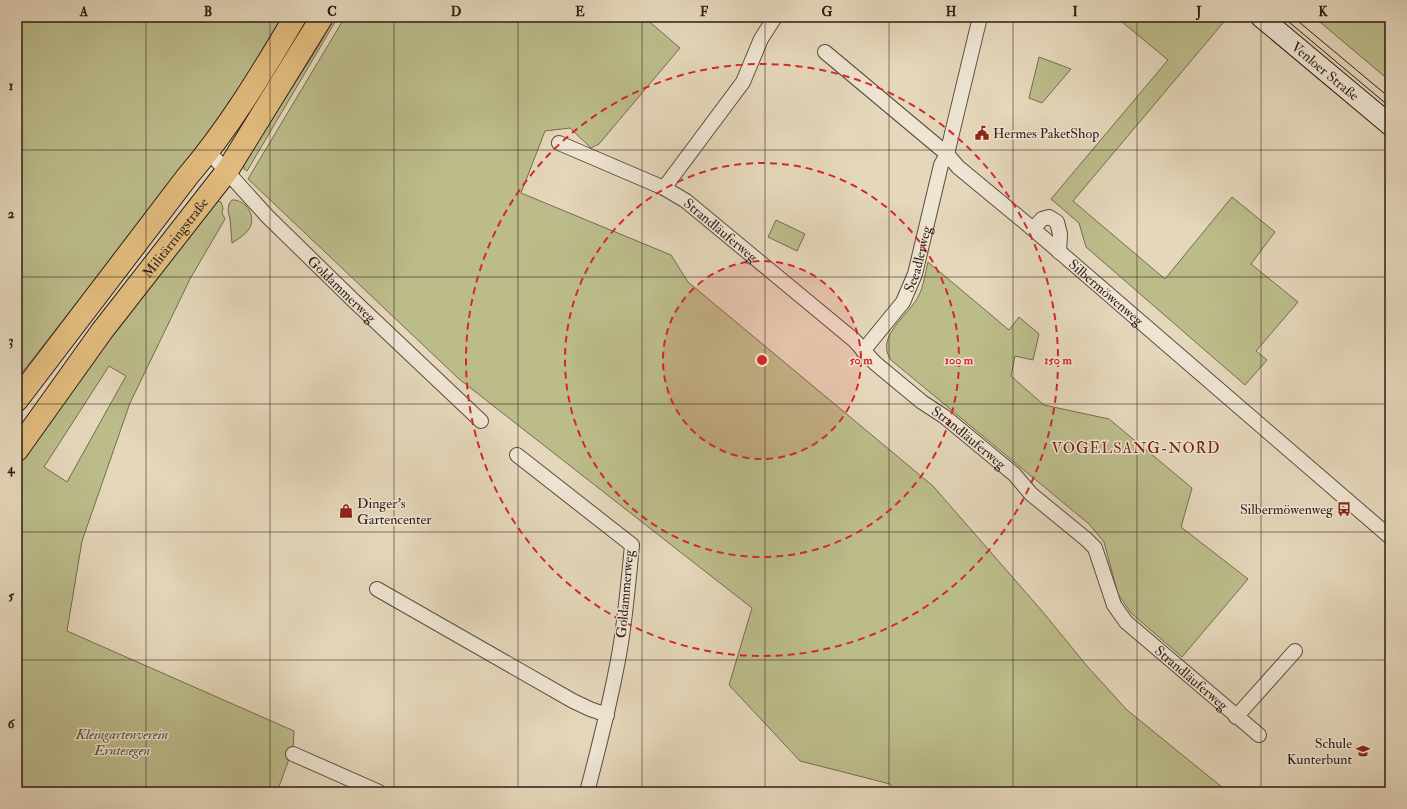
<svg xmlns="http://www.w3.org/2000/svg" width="1407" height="809" viewBox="0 0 1407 809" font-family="'IM FELL Double Pica',serif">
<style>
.green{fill:#bcbc8b;stroke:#746c50;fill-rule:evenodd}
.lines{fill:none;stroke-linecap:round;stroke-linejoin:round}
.street-casing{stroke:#5a4c3f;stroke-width:16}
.secondary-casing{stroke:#2b1d16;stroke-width:22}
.primary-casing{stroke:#2b1d16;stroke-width:24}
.street{stroke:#eee5d3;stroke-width:14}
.secondary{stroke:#eee5d3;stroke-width:20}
.primary{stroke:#e2bc7e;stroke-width:22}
.tram{stroke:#2b1d16;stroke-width:1}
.grid{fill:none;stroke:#2b1d16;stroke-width:1;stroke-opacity:0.55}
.ring{fill:none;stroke:#d62828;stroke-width:2;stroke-dasharray:7 5}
.labels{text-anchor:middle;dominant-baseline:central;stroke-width:3;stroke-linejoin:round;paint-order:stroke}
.street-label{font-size:14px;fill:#2b1d16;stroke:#eee5d3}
.poi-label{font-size:14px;fill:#2b1d16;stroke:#eee5d3;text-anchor:start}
.park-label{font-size:14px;font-style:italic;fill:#564d39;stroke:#eee5d3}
.neighbourhood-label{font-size:15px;letter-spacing:1px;fill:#7a1f14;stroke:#eee5d3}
.centre{fill:#d62828;stroke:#eee5d3;stroke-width:2}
.ring-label{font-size:12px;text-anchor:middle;font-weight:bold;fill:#d62828;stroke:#eee5d3;stroke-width:3;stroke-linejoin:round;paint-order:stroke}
.neatline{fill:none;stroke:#2b1d16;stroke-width:1.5}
.grid-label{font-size:13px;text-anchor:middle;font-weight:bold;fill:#2b1d16}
</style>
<rect width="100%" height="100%" fill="#e5d7bb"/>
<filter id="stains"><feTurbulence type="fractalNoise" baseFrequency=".005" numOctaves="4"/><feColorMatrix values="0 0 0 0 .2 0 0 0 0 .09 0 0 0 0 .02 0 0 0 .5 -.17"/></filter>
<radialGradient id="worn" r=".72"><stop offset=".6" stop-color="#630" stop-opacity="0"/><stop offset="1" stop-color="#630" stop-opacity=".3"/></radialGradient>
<path class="green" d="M 17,17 L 283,17 L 245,80 L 192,156 L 17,379 Z
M 335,17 L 338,17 L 247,171 L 244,169 L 244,162 L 313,55 Z
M 345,17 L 644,17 L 680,48 L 599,144 L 591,148 L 570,128 L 545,131 L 521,193 L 671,255 L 688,282 L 933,486 L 1042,611 L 1087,666 L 1127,710 L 1228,792 L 897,792 L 890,784 L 800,761 L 729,685 L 752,608 L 459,379 L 248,179 Z
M 1116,17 L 1228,17 L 1073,201 L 1165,279 L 1232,197 L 1275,232 L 1251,264 L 1298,302 L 1256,351 L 1267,360 L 1245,385 L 1086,247 L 1079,223 L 1051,199 L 1168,60 Z
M 1314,17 L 1390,17 L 1390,81 Z
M 1039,57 L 1071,69 L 1042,103 L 1029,98 Z
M 215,200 L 221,202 L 223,208 L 222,213 L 225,219 L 190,279 L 130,403 L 82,541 L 67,631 L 294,731 L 293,748 L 277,792 L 17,792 L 17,460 ZM 109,366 L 126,376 L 67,482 L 44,467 Z
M 232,200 C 246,199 257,217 249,229 C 245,235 238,239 232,243 L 230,219 L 228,211 L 229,204 Z
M 776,220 L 805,234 L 797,251 L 768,237 Z
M 928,262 L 1009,330 L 1019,317 L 1039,334 L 1033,360 L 1015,356 L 1011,376 L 1044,405 L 1109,419 L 1192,488 L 1181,527 L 1248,579 L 1182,657 L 1131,613 L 1118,594 L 1104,542 L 1089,524 L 891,360 C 874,336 910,315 919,295 C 924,285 925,273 928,262 Z"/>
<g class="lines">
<defs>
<g id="street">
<path id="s1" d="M 825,52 L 947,154 L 958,167 L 1033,229 L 1390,537"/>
<path id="s2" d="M 559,143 L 664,188 L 686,201 L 854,340 L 875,363 L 922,402 L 945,417 L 1014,474 L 1031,494 L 1086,539 L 1095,548 L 1114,605 L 1126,622 L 1259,735"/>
<path id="s3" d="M 209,152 L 268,217 L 353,300 L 481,421"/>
<path d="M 664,188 L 743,82 L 761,39 L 775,17"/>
<path d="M 1033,229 L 1042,219 L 1049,217 L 1057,222 L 1060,234 L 1059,252"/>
<path id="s4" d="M 863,351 L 903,302 L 915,274 L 941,165 L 947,154 L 980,17"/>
<path d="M 517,455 L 632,545 C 629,578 626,610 621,643 C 613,693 600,743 587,792"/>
<path d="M 377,589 L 573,701 L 590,709 L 607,715"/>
<path d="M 1236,717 L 1295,651"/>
<path d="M 293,754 L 379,792"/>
</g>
<g id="secondary">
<path id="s5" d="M 1261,17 L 1390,125"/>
</g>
<g id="primary">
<path d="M 17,400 L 187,177 C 229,128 262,73 295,17"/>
<path id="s6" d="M 17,450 L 102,331 L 227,171 L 322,17"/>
</g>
</defs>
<use href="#street" class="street-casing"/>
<use href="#secondary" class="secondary-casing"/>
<use href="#primary" class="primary-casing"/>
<use href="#street" class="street"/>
<use href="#secondary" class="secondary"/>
<use href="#primary" class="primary"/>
<path class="tram" d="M 1283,17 L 1390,107
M 1293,17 L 1390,98"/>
</g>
<path class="grid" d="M 146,17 L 146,792M 270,17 L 270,792M 394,17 L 394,792M 518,17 L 518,792M 642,17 L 642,792M 765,17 L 765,792M 889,17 L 889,792M 1013,17 L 1013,792M 1137,17 L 1137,792M 1261,17 L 1261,792M 17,150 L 1390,150M 17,277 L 1390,277M 17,404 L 1390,404M 17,532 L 1390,532M 17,660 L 1390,660"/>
<circle cx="762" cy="360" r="99" fill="#d62828" fill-opacity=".12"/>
<g class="ring">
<circle cx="762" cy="360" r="99"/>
<circle cx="762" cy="360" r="197"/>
<circle cx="762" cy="360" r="296"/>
</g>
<defs>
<symbol id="civic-bare" viewBox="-9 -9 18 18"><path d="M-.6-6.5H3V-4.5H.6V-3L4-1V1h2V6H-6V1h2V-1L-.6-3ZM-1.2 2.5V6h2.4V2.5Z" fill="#8f2418" stroke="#eee5d3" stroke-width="2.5" paint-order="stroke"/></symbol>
<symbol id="bus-bare" viewBox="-9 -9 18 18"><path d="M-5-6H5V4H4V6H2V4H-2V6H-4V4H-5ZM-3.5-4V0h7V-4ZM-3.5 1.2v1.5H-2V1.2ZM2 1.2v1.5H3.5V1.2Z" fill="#8f2418" stroke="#eee5d3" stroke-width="2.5" paint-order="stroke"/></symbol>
<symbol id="shop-bare" viewBox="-9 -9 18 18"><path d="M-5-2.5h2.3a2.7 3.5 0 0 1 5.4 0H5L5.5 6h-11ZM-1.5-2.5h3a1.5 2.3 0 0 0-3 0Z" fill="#8f2418" stroke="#eee5d3" stroke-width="2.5" paint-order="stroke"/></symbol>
<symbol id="school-bare" viewBox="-9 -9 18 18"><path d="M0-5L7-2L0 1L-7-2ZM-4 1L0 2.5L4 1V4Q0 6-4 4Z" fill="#8f2418" stroke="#eee5d3" stroke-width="2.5" paint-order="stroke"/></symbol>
</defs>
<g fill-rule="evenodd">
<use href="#civic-bare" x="972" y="123" width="20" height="20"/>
<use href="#bus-bare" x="1334" y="499" width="20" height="20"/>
<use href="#shop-bare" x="336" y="501" width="20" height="20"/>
<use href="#school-bare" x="1353" y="741" width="20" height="20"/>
</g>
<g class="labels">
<g class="street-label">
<text stroke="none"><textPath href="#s5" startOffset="84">Venloer Straße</textPath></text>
<text stroke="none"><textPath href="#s2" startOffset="185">Strandläuferweg</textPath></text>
<text stroke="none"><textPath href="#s6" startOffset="265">Militärringstraße</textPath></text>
<text stroke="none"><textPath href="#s4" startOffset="109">Seeadlerweg</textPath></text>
<text stroke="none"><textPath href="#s3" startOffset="191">Goldammerweg</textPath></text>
<text stroke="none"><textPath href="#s1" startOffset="370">Silbermöwenweg</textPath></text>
<text stroke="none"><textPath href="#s2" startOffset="509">Strandläuferweg</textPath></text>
<text transform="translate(625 594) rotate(-85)">Goldammerweg</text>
<text stroke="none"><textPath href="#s2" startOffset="844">Strandläuferweg</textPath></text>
</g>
<g class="poi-label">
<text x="993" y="133">Hermes PaketShop</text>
<text x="357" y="503">Dinger's<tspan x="357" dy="16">Gartencenter</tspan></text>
<text x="1333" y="509" text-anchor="end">Silbermöwenweg</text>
<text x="1352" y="743" text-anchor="end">Schule<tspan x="1352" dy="16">Kunterbunt</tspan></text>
</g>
<g class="park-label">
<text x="122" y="734">Kleingartenverein<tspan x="122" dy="16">Erntesegen</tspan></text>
</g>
<g class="neighbourhood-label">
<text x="1136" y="448">VOGELSANG-NORD</text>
</g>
</g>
<circle cx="762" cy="360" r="6" class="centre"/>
<g class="ring-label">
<text x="861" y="364">50 m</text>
<text x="959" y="364">100 m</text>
<text x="1058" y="364">150 m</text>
</g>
<rect width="1407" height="809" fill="none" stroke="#e5d7bb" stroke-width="44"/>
<rect x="22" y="22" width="1363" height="765" class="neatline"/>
<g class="grid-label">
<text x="84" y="16">A</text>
<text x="208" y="16">B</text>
<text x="332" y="16">C</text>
<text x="456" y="16">D</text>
<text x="580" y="16">E</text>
<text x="704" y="16">F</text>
<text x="827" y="16">G</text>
<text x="951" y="16">H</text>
<text x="1075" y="16">I</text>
<text x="1199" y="16">J</text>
<text x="1323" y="16">K</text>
<text x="11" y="90">1</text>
<text x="11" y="218">2</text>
<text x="11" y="345">3</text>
<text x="11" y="473">4</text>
<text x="11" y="600">5</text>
<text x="11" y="728">6</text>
</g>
<rect width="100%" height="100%" filter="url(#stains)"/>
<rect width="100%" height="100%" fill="url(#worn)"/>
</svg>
